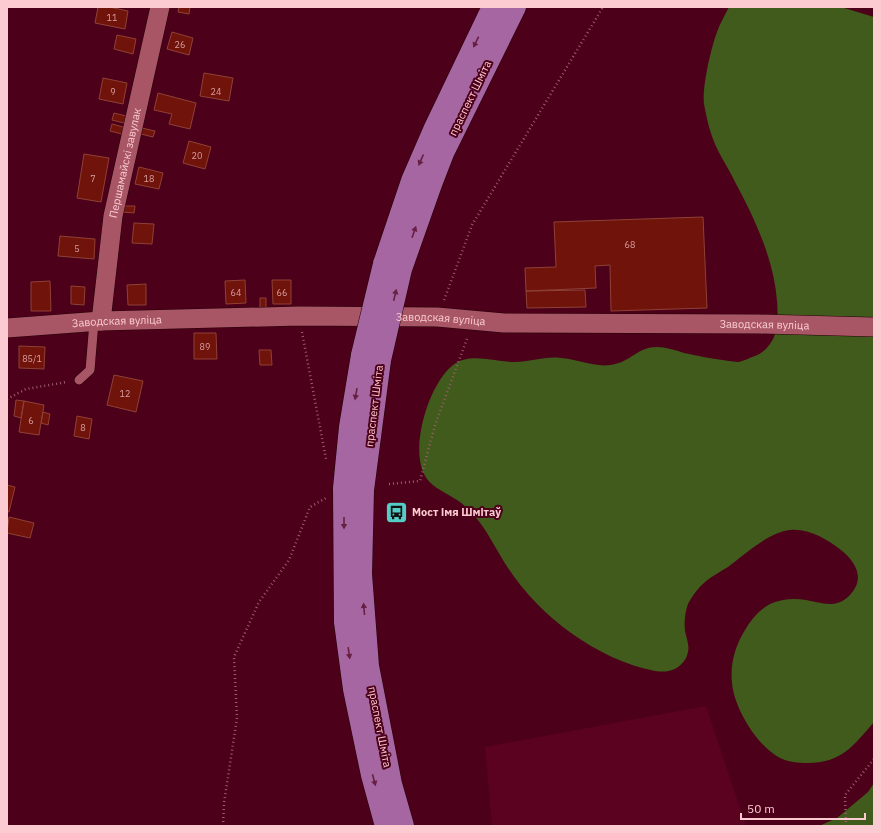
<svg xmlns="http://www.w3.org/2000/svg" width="881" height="833" viewBox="0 0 881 833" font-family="'IBM Plex Sans',sans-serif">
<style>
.built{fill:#5b0221}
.forest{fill:#405b1c}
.building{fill:#70130b;stroke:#8f4136}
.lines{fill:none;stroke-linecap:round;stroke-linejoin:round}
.lane-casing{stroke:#230008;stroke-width:10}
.street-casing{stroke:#230008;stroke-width:20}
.primary-casing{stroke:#230008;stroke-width:23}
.path{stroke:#9b5c6c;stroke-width:2.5;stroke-dasharray:1 3;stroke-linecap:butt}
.lane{stroke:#a85665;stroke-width:9}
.street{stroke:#a85665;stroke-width:19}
.primary{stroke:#a666a2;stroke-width:22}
.primary-bridge-casing{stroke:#230008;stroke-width:23;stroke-linecap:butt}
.primary-bridge{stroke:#a666a2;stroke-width:22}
.oneway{fill:#671f42}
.labels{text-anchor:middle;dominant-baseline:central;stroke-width:4;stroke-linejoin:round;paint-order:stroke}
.number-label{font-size:9px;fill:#d89da0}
.street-label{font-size:11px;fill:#fbcbd1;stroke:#4c0019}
.poi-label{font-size:11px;font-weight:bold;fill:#fbcbd1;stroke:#4c0019;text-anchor:start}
</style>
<rect width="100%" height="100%" fill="#4c0019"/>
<path class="built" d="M 706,706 L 746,826 L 492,826 L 485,747 Z"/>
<path class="forest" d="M 729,7 L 841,7 L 874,17 L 874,722 C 853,746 842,763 807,763 C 798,763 788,762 780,758 C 757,746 734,708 732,683 C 730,664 735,646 745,630 C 751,620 759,610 770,604 C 781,599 794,598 806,600 C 821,603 836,609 849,596 C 866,579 856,562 841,550 C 827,539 808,528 790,530 C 769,532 745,554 728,567 C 720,572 712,576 705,582 C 698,588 692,596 688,604 C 685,612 684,622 685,631 C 687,641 691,647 686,658 C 679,670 669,673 655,671 C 598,660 540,617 508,568 C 496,550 488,531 473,514 C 467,508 460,501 452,497 C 441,490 430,486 424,474 C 410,446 429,384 453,365 C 470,352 494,362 515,362 C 530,362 545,356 561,358 C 578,359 598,369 615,364 C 631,361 638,347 657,347 C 666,347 675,350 684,353 C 699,356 713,359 729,361 C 732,361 735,362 738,362 C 741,362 752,357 755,356 C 763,353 770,346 774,337 C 778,326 778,312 777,301 C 774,259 754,217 734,180 C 728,167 718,153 713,139 C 709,129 706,115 704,104 C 702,87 711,48 717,32 C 720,23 725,15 729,7 Z
M 874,783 L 874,826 L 819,826 L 837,818 L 868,792 Z"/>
<path class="building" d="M 98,7 L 109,7 L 128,11 L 125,29 L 95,23 Z
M 179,7 L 190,7 L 189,14 L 178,12 Z
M 172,32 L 193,38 L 189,55 L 167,49 Z
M 117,35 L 136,39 L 133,54 L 114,49 Z
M 204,73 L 233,78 L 229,101 L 200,96 Z
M 103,78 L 127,83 L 123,104 L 99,99 Z
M 158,93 L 196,103 L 190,129 L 169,124 L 172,114 L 154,110 Z
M 114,113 L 126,116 L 124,123 L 112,120 Z
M 112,124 L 123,127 L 122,134 L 110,131 Z
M 142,128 L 155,131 L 153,137 L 141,134 Z
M 189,141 L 211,147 L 205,169 L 183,163 Z
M 84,154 L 109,158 L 101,202 L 77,198 Z
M 139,167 L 163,173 L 159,189 L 135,184 Z
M 123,206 L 135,206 L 134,213 L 123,212 Z
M 703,217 L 707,308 L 611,311 L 610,265 L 595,266 L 596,288 L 526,291 L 525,268 L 556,267 L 554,222 Z
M 134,223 L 154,224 L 152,244 L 132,243 Z
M 60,236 L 95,239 L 94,259 L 58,256 Z
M 245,280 L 246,303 L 226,304 L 225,281 Z
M 272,280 L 291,280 L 291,304 L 273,304 Z
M 50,281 L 51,311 L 31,311 L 31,282 Z
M 146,284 L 146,305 L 128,305 L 127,285 Z
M 71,286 L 85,287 L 84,305 L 71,304 Z
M 585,290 L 586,307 L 527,308 L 526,291 Z
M 260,298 L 266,298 L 266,308 L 260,309 Z
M 194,333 L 216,333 L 217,359 L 194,359 Z
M 19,346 L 45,347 L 44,369 L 19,368 Z
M 259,350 L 271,350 L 272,365 L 260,365 Z
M 114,375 L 143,381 L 136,412 L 107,405 Z
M 16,400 L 24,401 L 21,418 L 14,416 Z
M 24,401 L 44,405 L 39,435 L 19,432 Z
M 43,412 L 50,414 L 48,425 L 41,423 Z
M 77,416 L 92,419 L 89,439 L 74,436 Z
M 7,485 L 15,487 L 9,512 L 7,511 Z
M 9,517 L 34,523 L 30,538 L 7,533 Z"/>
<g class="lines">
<defs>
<path id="lane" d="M 79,380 L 90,370 L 94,322"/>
<g id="street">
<path id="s1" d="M 101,321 L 113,216 L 160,7"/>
<path id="s2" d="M 7,328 L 101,321 L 299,316 L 437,317 L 504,323 L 759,324 L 874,327"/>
</g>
<path id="primary" d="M 384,264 L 412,181 L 435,128 L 493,7
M 401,269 L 431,184 L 443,153 L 515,7
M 362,355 L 350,427 L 344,488 L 345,622 L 354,689 L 372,775 L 386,826
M 380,360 L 363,490 L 361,574 L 368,666 L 391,784 L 403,826"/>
</defs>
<use href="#lane" class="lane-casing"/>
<use href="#street" class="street-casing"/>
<use href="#primary" class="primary-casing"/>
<path class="path" d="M 444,300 L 472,225 L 603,7
M 302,332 L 326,459
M 7,399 L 26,389 L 67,382
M 389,484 L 420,481 L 435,425 L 468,336
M 223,826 L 224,803 L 237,718 L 234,657 L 259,602 L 289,560 L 310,507 L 326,498
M 846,826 L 845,795 L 874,759"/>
<use href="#lane" class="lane"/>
<use href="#street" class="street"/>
<use href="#primary" class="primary"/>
<defs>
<path id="primary-bridge" d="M 362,355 L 384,264
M 380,360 L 401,269"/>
</defs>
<use href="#primary-bridge" class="primary-bridge-casing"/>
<use href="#primary-bridge" class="primary-bridge"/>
</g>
<defs><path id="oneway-solid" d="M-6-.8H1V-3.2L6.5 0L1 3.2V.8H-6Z"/></defs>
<g class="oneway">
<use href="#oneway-solid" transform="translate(476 42) rotate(116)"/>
<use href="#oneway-solid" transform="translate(421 160) rotate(114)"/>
<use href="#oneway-solid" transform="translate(414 232) rotate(-71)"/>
<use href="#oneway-solid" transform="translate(395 295) rotate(-77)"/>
<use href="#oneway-solid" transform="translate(356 394) rotate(100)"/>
<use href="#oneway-solid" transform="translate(344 523) rotate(90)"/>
<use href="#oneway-solid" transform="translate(364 609) rotate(-95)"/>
<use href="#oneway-solid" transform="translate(349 653) rotate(82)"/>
<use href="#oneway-solid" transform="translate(374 780) rotate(75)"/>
</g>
<defs>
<symbol id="bus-square" viewBox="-11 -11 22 22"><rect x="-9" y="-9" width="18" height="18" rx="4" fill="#55cdc6" stroke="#4c0019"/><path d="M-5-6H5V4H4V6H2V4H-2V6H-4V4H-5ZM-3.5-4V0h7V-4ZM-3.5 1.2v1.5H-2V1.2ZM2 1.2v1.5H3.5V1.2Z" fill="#111"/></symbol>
</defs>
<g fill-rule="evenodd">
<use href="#bus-square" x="384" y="500" width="25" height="25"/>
</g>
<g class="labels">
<g class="number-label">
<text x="112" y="17">11</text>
<text x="180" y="44">26</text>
<text x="113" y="91">9</text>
<text x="216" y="91">24</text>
<text x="197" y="155">20</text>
<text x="93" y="178">7</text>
<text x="149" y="178">18</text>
<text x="630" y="244">68</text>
<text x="77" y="248">5</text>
<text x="236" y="292">64</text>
<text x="282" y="292">66</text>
<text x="205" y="346">89</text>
<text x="32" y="358">85/1</text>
<text x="125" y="393">12</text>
<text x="31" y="420">6</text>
<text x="83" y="427">8</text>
</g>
<g class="street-label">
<text transform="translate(470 98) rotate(-64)">праспект Шміта</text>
<text stroke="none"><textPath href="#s1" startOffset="160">Першамайскі завулак</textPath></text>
<text stroke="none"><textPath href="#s2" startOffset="434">Заводская вуліца</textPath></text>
<text stroke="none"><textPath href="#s2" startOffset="110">Заводская вуліца</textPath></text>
<text stroke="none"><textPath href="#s2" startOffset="758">Заводская вуліца</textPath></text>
<text transform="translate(374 406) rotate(-83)">праспект Шміта</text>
<text transform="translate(380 727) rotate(79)">праспект Шміта</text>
</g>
<g class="poi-label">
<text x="412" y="512">Мост імя Шмітаў</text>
</g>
</g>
<rect width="881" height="833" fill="none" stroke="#fbcbd1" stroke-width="16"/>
<path d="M741 813v6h124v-6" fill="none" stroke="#fbcbd1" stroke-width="2"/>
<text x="747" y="813" font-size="12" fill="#fbcbd1" stroke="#4c0019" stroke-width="3" paint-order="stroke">50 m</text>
</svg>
